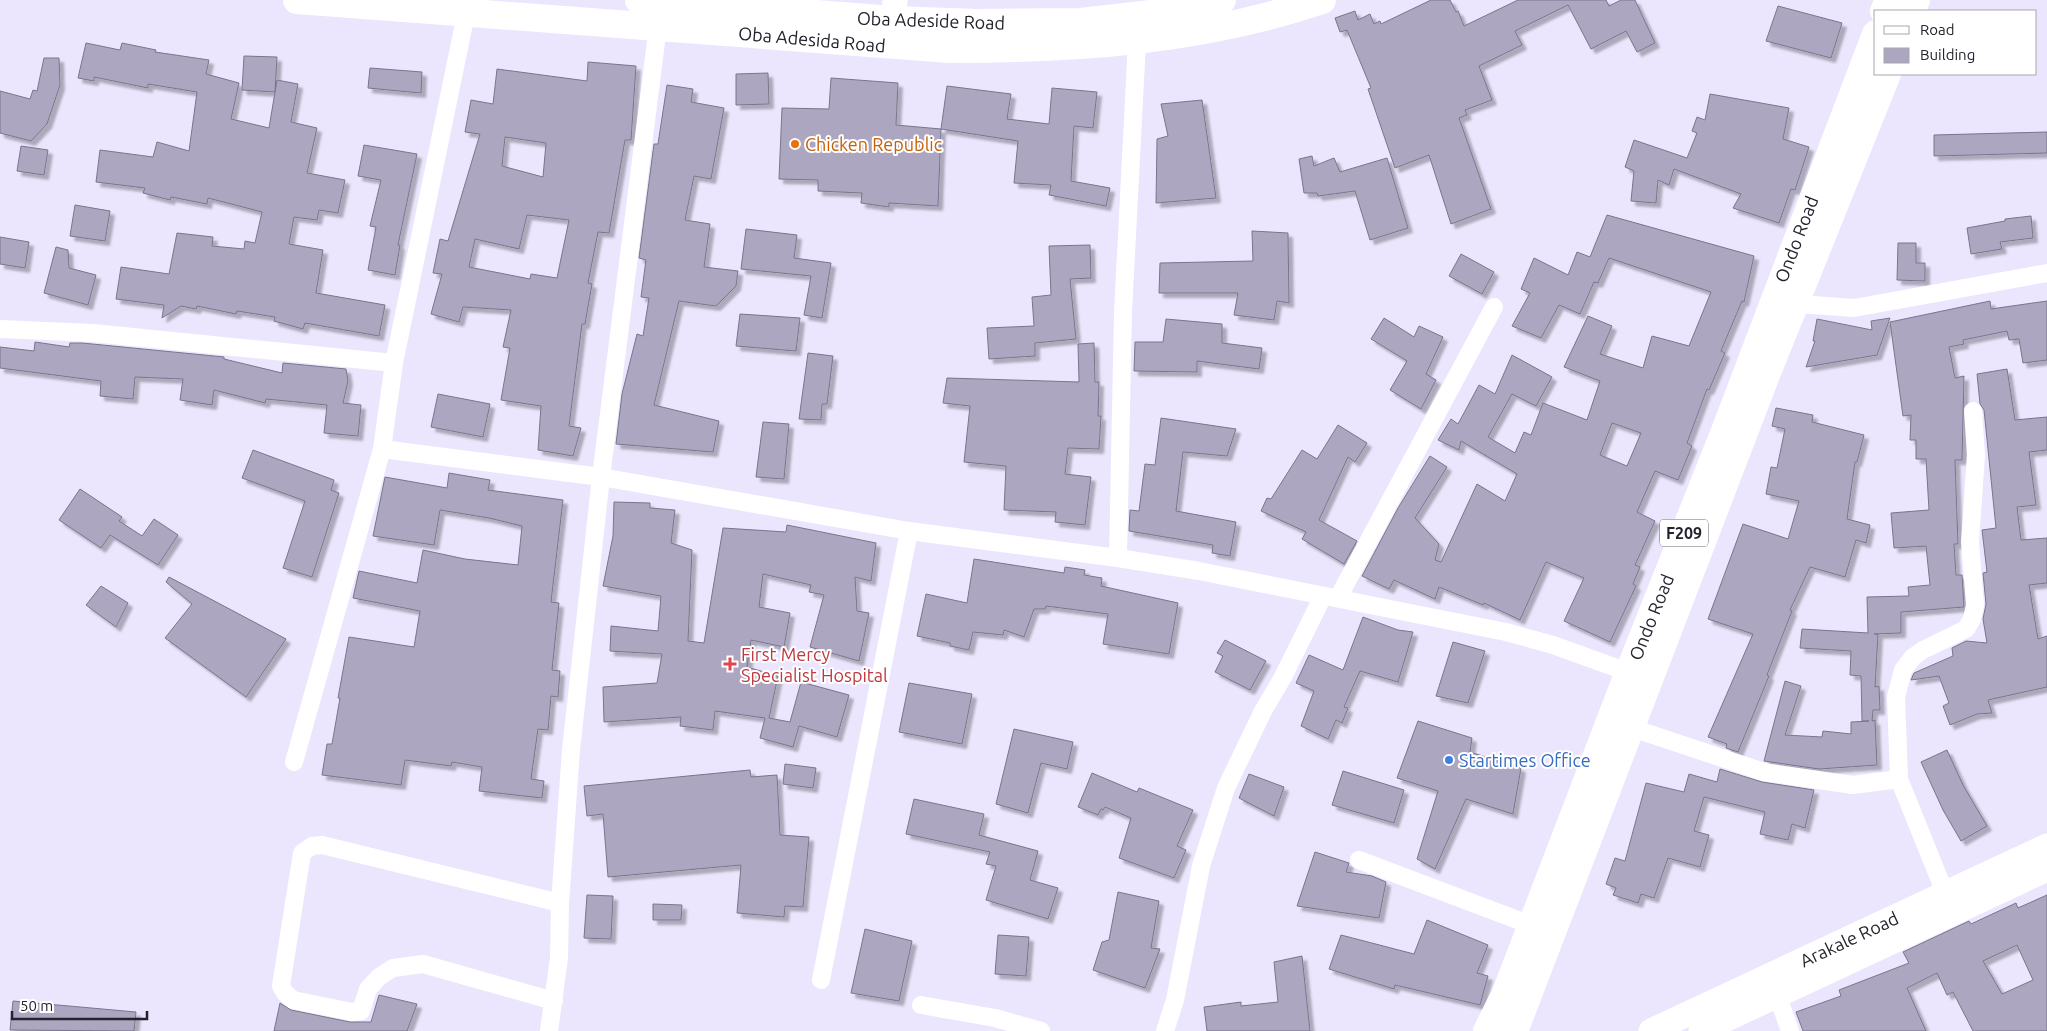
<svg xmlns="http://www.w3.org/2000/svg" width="2047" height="1031" viewBox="0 0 2047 1031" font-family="Ubuntu,sans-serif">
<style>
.building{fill:#ada6c1;stroke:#7a748d;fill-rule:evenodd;filter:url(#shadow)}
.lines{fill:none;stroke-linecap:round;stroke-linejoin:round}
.street{stroke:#fff;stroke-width:18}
.secondary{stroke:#fff;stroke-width:25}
.primary{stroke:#fff;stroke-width:28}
.food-dot{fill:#e8710a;stroke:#fff;stroke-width:2}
.health-dot{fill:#e0444e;stroke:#fff;stroke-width:2}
.shop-dot{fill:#3f7fe0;stroke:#fff;stroke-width:2}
.labels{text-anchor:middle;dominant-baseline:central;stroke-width:4;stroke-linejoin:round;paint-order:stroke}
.shield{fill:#fff;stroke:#66646b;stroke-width:1}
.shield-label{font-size:16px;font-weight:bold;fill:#24222c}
.street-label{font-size:18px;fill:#24222c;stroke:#fff}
.food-label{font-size:18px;fill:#c56008;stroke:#fff;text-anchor:start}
.health-label{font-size:18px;fill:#be3a42;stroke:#fff;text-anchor:start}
.shop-label{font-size:18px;fill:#366cbe;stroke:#fff;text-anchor:start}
</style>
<defs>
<filter id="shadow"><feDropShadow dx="4.5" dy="4.5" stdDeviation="1" flood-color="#0004"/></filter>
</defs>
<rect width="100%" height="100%" fill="#ebe6fd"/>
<path class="building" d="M 1431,0 L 1450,0 L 1456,12 L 1458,11 L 1464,26 L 1518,0 L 1606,0 L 1609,6 L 1621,0 L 1635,0 L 1655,43 L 1637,52 L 1626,31 L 1591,49 L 1568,5 L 1515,31 L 1522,45 L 1479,66 L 1492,100 L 1465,110 L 1467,115 L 1459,118 L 1491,209 L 1451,224 L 1429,155 L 1395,168 L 1368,89 L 1371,88 L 1347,30 L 1340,32 L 1335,18 L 1355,11 L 1358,20 L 1370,14 L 1374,24 L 1380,21 L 1381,24 Z
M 1778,6 L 1842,23 L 1831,58 L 1766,41 Z
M 86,43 L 120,50 L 122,43 L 156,50 L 155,52 L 209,60 L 206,74 L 239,83 L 231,119 L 269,128 L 277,80 L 298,84 L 291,122 L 317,128 L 307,173 L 345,180 L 338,213 L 319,210 L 317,220 L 294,217 L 289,244 L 323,250 L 316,293 L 385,305 L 379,336 L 305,323 L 303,329 L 274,321 L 275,317 L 237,311 L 236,314 L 197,306 L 196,309 L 181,306 L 162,318 L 164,305 L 116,299 L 121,267 L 169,274 L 177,233 L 213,237 L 212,246 L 244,249 L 245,241 L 255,243 L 262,212 L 208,198 L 207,204 L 171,197 L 170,200 L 143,193 L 145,188 L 96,182 L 100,150 L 153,157 L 157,142 L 189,151 L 197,92 L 148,84 L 148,88 L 94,77 L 94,81 L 78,78 Z
M 244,56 L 277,57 L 275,92 L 242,90 Z
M 44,58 L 59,58 L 60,85 L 47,124 L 31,141 L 0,133 L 0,91 L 30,99 L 33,90 L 37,91 Z
M 588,62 L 636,66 L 631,140 L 625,140 L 609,233 L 598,232 L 588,283 L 592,284 L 585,324 L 582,324 L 569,426 L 581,428 L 573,456 L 538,450 L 541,406 L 501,400 L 510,348 L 503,347 L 511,310 L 463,307 L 459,322 L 431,314 L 442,274 L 433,273 L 440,239 L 448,241 L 480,134 L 465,132 L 471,100 L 493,104 L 497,69 L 587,81 ZM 505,137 L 546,143 L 543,177 L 502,166 ZM 527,215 L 569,220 L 557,278 L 531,274 L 530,279 L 469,267 L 475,239 L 519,249 Z
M 370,68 L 422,72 L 421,93 L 368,88 Z
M 768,73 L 769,104 L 736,105 L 736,74 Z
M 831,78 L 898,83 L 896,125 L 941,129 L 938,206 L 889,203 L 889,207 L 861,203 L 862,193 L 818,191 L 818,180 L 779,179 L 782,108 L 829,109 Z
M 667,85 L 693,89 L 691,102 L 724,108 L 711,179 L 694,176 L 685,220 L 710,224 L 704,267 L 738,271 L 736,286 L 716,306 L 679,301 L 654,405 L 719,421 L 713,452 L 616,444 L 622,394 L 637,334 L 643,336 L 649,298 L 641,297 L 646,260 L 639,258 L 654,144 L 658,144 Z
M 947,86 L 1011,94 L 1007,119 L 1049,124 L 1052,88 L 1097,92 L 1093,128 L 1074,126 L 1071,181 L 1110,188 L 1106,206 L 1049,195 L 1051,185 L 1014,183 L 1018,141 L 941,129 Z
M 1710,94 L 1789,108 L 1783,139 L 1809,147 L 1795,190 L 1791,189 L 1779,223 L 1733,208 L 1741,194 L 1674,169 L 1669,185 L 1658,180 L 1656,203 L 1631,201 L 1634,171 L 1625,167 L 1634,140 L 1687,158 L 1697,133 L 1692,131 L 1697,117 L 1705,120 Z
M 1202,100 L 1216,198 L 1156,203 L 1157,139 L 1168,136 L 1161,104 Z
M 2047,132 L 2047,153 L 1934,156 L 1934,135 Z
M 364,145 L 417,154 L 398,245 L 400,245 L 395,275 L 368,270 L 376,227 L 370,226 L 381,180 L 358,176 Z
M 21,146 L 48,150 L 44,175 L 17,171 Z
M 1312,156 L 1314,166 L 1334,158 L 1340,172 L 1387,158 L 1408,228 L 1370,240 L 1355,191 L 1318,196 L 1317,193 L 1304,193 L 1299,159 Z
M 75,205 L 110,211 L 105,241 L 70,236 Z
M 1607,215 L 1754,256 L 1744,302 L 1742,301 L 1721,351 L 1725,353 L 1709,390 L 1707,389 L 1687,443 L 1692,446 L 1678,480 L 1655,471 L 1637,512 L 1655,521 L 1635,565 L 1640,567 L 1633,584 L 1636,586 L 1610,642 L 1564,621 L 1584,578 L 1546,562 L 1520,620 L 1484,603 L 1483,605 L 1439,587 L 1435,599 L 1394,580 L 1389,589 L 1362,576 L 1398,508 L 1430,456 L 1447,467 L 1415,518 L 1439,544 L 1435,560 L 1441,562 L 1477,484 L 1505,501 L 1517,474 L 1461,441 L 1459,450 L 1438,440 L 1451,419 L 1458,424 L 1479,385 L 1495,394 L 1512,355 L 1552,377 L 1536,406 L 1512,394 L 1488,437 L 1515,453 L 1524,432 L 1531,435 L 1543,403 L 1587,420 L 1600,381 L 1564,367 L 1588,316 L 1612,326 L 1600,354 L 1643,368 L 1652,336 L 1689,346 L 1711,292 L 1609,258 L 1598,283 L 1594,282 L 1580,314 L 1559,305 L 1541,338 L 1512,326 L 1530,293 L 1521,289 L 1534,258 L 1568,275 L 1577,252 L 1590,257 ZM 1612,423 L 1641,433 L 1627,466 L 1600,455 Z
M 2031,216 L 2033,238 L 2000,242 L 2002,249 L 1971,254 L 1967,228 L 2005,221 L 2005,219 Z
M 746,229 L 797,235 L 794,258 L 831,263 L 822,318 L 804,315 L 811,276 L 741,269 Z
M 1252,231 L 1288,233 L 1289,303 L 1277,301 L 1274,320 L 1234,315 L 1238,293 L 1159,293 L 1160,263 L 1253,261 Z
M 0,237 L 29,242 L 25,268 L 0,264 Z
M 1898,243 L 1916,243 L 1916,263 L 1925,263 L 1925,281 L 1897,280 Z
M 1090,245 L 1091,278 L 1070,279 L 1076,339 L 1035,343 L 1035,356 L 989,359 L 987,328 L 1034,326 L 1032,297 L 1051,295 L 1049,246 Z
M 56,247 L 68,250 L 69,268 L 96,275 L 88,305 L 44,293 Z
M 1461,254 L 1494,272 L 1482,294 L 1449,276 Z
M 1990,301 L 1991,309 L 2047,301 L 2047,360 L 2023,363 L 2019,339 L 2009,340 L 2007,331 L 1963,340 L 1964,344 L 1949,347 L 1955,378 L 1964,376 L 1962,460 L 1955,460 L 1958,544 L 1954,544 L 1956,575 L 1962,575 L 1964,607 L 1901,612 L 1901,633 L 1874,634 L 1878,634 L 1875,687 L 1879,686 L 1880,710 L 1873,710 L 1872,721 L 1875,720 L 1877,765 L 1819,769 L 1764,761 L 1785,681 L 1801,686 L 1785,735 L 1822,737 L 1823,731 L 1851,734 L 1851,722 L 1869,721 L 1862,721 L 1861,676 L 1850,675 L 1851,651 L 1800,648 L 1802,629 L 1868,633 L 1867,597 L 1909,596 L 1908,587 L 1930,585 L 1926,546 L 1894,548 L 1891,513 L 1929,510 L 1926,459 L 1916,459 L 1916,440 L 1910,440 L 1911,415 L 1903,416 L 1890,322 Z
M 740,314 L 800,318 L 796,351 L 736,346 Z
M 1384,318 L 1414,337 L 1419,326 L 1443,337 L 1426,374 L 1436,380 L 1421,409 L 1390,390 L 1407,361 L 1371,339 Z
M 1890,318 L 1877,355 L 1806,367 L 1815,341 L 1813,341 L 1817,319 L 1872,330 L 1871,321 Z
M 1166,319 L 1222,324 L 1222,343 L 1262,348 L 1259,369 L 1197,361 L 1197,372 L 1134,371 L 1135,342 L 1163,342 Z
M 35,342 L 69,347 L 70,343 L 82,343 L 224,357 L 224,359 L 282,373 L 283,363 L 346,369 L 348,381 L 343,403 L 361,405 L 358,436 L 324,433 L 327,405 L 266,399 L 265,403 L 214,390 L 212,405 L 180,400 L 183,379 L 135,377 L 133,399 L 100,396 L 101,381 L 0,368 L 0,347 L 34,351 Z
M 1094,343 L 1095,382 L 1099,382 L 1098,416 L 1101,416 L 1099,449 L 1068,448 L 1065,474 L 1091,477 L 1085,525 L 1055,522 L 1056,512 L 1004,510 L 1006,466 L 964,462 L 970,406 L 943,403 L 947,378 L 1079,382 L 1078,344 Z
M 808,353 L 833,356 L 827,404 L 822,404 L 821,420 L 799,419 Z
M 2007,369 L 2015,420 L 2047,417 L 2047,450 L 2029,452 L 2036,505 L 2017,507 L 2021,540 L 2047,538 L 2047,583 L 2029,585 L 2038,639 L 2047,636 L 2047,687 L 1988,700 L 1992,713 L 1977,714 L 1950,725 L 1943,706 L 1949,703 L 1939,676 L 1911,680 L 1914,673 L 1953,656 L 1952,648 L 1966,641 L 1987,643 L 1983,619 L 1986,604 L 1983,573 L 1987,572 L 1982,530 L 1996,528 L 1984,410 L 1980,404 L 1977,374 Z
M 438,394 L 490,404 L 483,437 L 431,427 Z
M 1776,408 L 1813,415 L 1812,422 L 1864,435 L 1857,462 L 1855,462 L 1847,519 L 1870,525 L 1866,543 L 1856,540 L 1845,577 L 1810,567 L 1790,610 L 1792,611 L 1767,675 L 1769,676 L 1738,752 L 1726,748 L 1727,744 L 1708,737 L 1753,634 L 1708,619 L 1743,524 L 1788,539 L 1799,501 L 1766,494 L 1771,467 L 1777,468 L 1785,429 L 1772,426 Z
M 1161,418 L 1236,429 L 1227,456 L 1183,452 L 1176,511 L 1236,522 L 1230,556 L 1212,553 L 1213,545 L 1129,531 L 1130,510 L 1139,511 L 1145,464 L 1155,465 Z
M 763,422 L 789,424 L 784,479 L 756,477 Z
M 1338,425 L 1367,443 L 1355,462 L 1348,457 L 1319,520 L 1357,541 L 1344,564 L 1302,539 L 1306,532 L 1261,511 L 1267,498 L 1271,499 L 1302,450 L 1317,459 Z
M 253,450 L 334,480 L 331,490 L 339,493 L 312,577 L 283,568 L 305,501 L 242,478 Z
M 449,473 L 490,480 L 488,490 L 563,500 L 551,602 L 559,603 L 552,670 L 560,671 L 558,697 L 551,696 L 548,730 L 538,729 L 531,779 L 544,781 L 542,798 L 479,791 L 482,767 L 452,762 L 451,766 L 405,760 L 401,785 L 322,775 L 327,744 L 332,744 L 340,698 L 338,698 L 349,637 L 414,647 L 420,611 L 353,598 L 359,571 L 417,583 L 423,550 L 465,559 L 518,565 L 522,526 L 489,518 L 440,510 L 434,545 L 373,536 L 385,477 L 447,488 Z
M 80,489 L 122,517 L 119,521 L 142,536 L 154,519 L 178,535 L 158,565 L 110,535 L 101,548 L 59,520 Z
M 614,502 L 650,503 L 650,508 L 675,510 L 671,543 L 692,550 L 688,641 L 704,643 L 723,528 L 786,532 L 787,525 L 876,543 L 871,581 L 855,577 L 857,611 L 869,613 L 859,661 L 810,647 L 824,595 L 809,592 L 811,585 L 763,574 L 759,607 L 790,613 L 784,647 L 751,640 L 747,667 L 778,676 L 769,718 L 790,722 L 801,682 L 849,695 L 837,737 L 799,726 L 793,747 L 760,738 L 765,718 L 715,711 L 713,730 L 680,726 L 681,717 L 604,722 L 603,687 L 657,683 L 662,654 L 610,651 L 611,626 L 658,631 L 661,596 L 603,586 L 613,536 Z
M 974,559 L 1064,573 L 1065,567 L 1085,570 L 1084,575 L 1102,578 L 1101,586 L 1178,603 L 1169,654 L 1103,644 L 1108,614 L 1046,606 L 1045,609 L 1034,609 L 1024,637 L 1004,630 L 1003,635 L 973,632 L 969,650 L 950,646 L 950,643 L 917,636 L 926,594 L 967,603 Z
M 169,577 L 286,639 L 246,697 L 165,638 L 192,604 L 166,582 Z
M 101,586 L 128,603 L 116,627 L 86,605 Z
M 1363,617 L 1398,630 L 1413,632 L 1398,682 L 1360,671 L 1344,707 L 1348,708 L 1342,723 L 1336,720 L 1328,739 L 1301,726 L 1314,691 L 1296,683 L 1309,655 L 1343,670 Z
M 1225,640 L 1266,661 L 1250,690 L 1215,672 L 1223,656 L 1217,653 Z
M 1453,642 L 1485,651 L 1468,703 L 1436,696 Z
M 909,683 L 972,694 L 962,744 L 899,732 Z
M 1418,721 L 1472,738 L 1470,752 L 1521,768 L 1513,814 L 1466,799 L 1435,869 L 1417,859 L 1438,791 L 1397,778 Z
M 1014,729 L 1073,742 L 1067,769 L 1041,763 L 1028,813 L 996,804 Z
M 1947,750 L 1963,785 L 1987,826 L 1961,841 L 1943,810 L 1921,762 Z
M 785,764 L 816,768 L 813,788 L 783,784 Z
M 1720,769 L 1762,782 L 1814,790 L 1805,828 L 1792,824 L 1788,840 L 1760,834 L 1765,812 L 1704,797 L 1694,831 L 1709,835 L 1700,867 L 1668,858 L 1654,898 L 1641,894 L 1638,903 L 1613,895 L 1616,888 L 1606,884 L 1615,858 L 1625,861 L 1646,783 L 1684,792 L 1689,774 L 1717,782 Z
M 750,770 L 751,777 L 777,775 L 780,835 L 809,837 L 803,907 L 785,906 L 784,917 L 737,913 L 741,865 L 608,877 L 603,814 L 587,816 L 584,786 Z
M 1343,771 L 1404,790 L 1394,823 L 1332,805 Z
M 1092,773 L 1137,792 L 1139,788 L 1193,810 L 1177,846 L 1186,850 L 1174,878 L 1119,858 L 1131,818 L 1105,807 L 1103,810 L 1101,809 L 1098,815 L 1078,807 Z
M 1249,774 L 1284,787 L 1274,816 L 1239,798 Z
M 914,799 L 984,814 L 979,835 L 1038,851 L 1030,880 L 1058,888 L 1048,919 L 986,900 L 996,866 L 986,864 L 990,852 L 906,834 Z
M 1315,852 L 1349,863 L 1346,872 L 1372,876 L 1386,882 L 1379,918 L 1297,906 Z
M 1118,892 L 1159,901 L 1151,948 L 1160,949 L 1145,988 L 1093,970 L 1102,942 L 1109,940 Z
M 587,895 L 613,896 L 611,939 L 584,938 Z
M 2047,895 L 2047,1031 L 1973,1031 L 1953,992 L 1947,995 L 1937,973 L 1907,988 L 1926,1031 L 1803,1031 L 1796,1012 L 1841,996 L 1839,990 L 1909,963 L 1903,952 L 1969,921 L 1971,924 L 2016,903 L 2018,908 ZM 2017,945 L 2033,980 L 2002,994 L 1983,961 Z
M 653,904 L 682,905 L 681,920 L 653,920 Z
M 1427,920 L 1488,945 L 1477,973 L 1488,976 L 1480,1005 L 1395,985 L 1394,989 L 1329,969 L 1341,935 L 1414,954 Z
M 865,929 L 912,941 L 899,1001 L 851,993 Z
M 998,935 L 1029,937 L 1026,976 L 995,974 Z
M 1302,956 L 1310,1031 L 1207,1031 L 1204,1007 L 1241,1002 L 1241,1006 L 1278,1002 L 1274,962 Z
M 379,995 L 417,1004 L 407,1031 L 274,1031 L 280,1003 L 291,1010 L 350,1022 L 371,1022 Z
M 13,1001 L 136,1012 L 134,1031 L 10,1030 Z"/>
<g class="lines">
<path class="street" d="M 1785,303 L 1854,308 L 2047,273
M 0,329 L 93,333 L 394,363
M 382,449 L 601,477 L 909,531 L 1118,558 L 1199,571 L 1506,632 L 1553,645 L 1639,676
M 1118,558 L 1123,312 L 1137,42
M 1338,598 L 1494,307
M 1632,728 L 1764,772 L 1853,785 L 1899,779
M 294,762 L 382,449 L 394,363 L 466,14
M 1359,860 L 1531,925
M 1945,893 L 1899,779 L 1896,697 L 1903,670 L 1913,657 L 1923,650 L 1966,629 L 1972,619 L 1975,605 L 1970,542 L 1976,455 L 1973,411
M 821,980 L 909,531
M 1778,997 L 1790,1031
M 554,1001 L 423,964 L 393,968 L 379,977 L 368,989 L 361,1011 L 352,1012 L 293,1000 L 285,993 L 281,986 L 302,853 L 312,846 L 322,845 L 560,903
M 921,1005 L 995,1018 L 1041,1031
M 549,1031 L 559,958 L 560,903 L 571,750 L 601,477 L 659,18
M 1165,1031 L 1175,1000 L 1201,866 L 1226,788 L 1263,711 L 1283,677 L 1323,596"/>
<path class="secondary" d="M 892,40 L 895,0
M 1651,1031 L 2047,846
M 1701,1031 L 2047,869"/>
<path class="primary" d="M 297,0 L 950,49 C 1076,49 1202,41 1322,0
M 639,0 L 893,20 L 977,23 L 1081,22 L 1151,14 L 1222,0
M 1884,11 L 1889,0
M 1912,11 L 1916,0
M 1487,1031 L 1505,995 L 1629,672 L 1725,431 L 1876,34
M 1514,1031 L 1766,375 L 1887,74"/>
</g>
<circle class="food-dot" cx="795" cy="144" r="5"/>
<path class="health-dot" d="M727.5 656.5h5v5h5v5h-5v5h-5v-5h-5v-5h5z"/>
<circle class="shop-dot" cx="1449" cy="760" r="5"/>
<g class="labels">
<rect class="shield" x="1660" y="519.5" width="48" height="27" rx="4"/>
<g class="shield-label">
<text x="1684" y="533">F209</text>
</g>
<g class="street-label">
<text transform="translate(931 20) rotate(2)">Oba Adeside Road</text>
<text transform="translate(812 39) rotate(5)">Oba Adesida Road</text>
<text transform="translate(1796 239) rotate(-69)">Ondo Road</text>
<text transform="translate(1651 617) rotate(-68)">Ondo Road</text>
<text transform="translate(1849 939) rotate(-25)">Arakale Road</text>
</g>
<g class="food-label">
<text x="805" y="144">Chicken Republic</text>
</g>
<g class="health-label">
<text x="741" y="654">First Mercy<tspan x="741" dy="21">Specialist Hospital</tspan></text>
</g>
<g class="shop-label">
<text x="1459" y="760">Startimes Office</text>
</g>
</g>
<rect x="1874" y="10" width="162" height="65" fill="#ffffff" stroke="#a7a7ab"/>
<rect x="1884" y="26" width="25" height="8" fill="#ffffff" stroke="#a7a7ab"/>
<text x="1920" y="35" font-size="15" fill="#24222c">Road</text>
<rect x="1884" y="48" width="25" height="15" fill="#ada6c1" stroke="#a7a7ab"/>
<text x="1920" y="60" font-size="15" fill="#24222c">Building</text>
<path d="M12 1011v8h135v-8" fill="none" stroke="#24222c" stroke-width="2.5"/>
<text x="20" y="1011" font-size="15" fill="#24222c" stroke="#ffffff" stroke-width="4" paint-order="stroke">50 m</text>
</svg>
